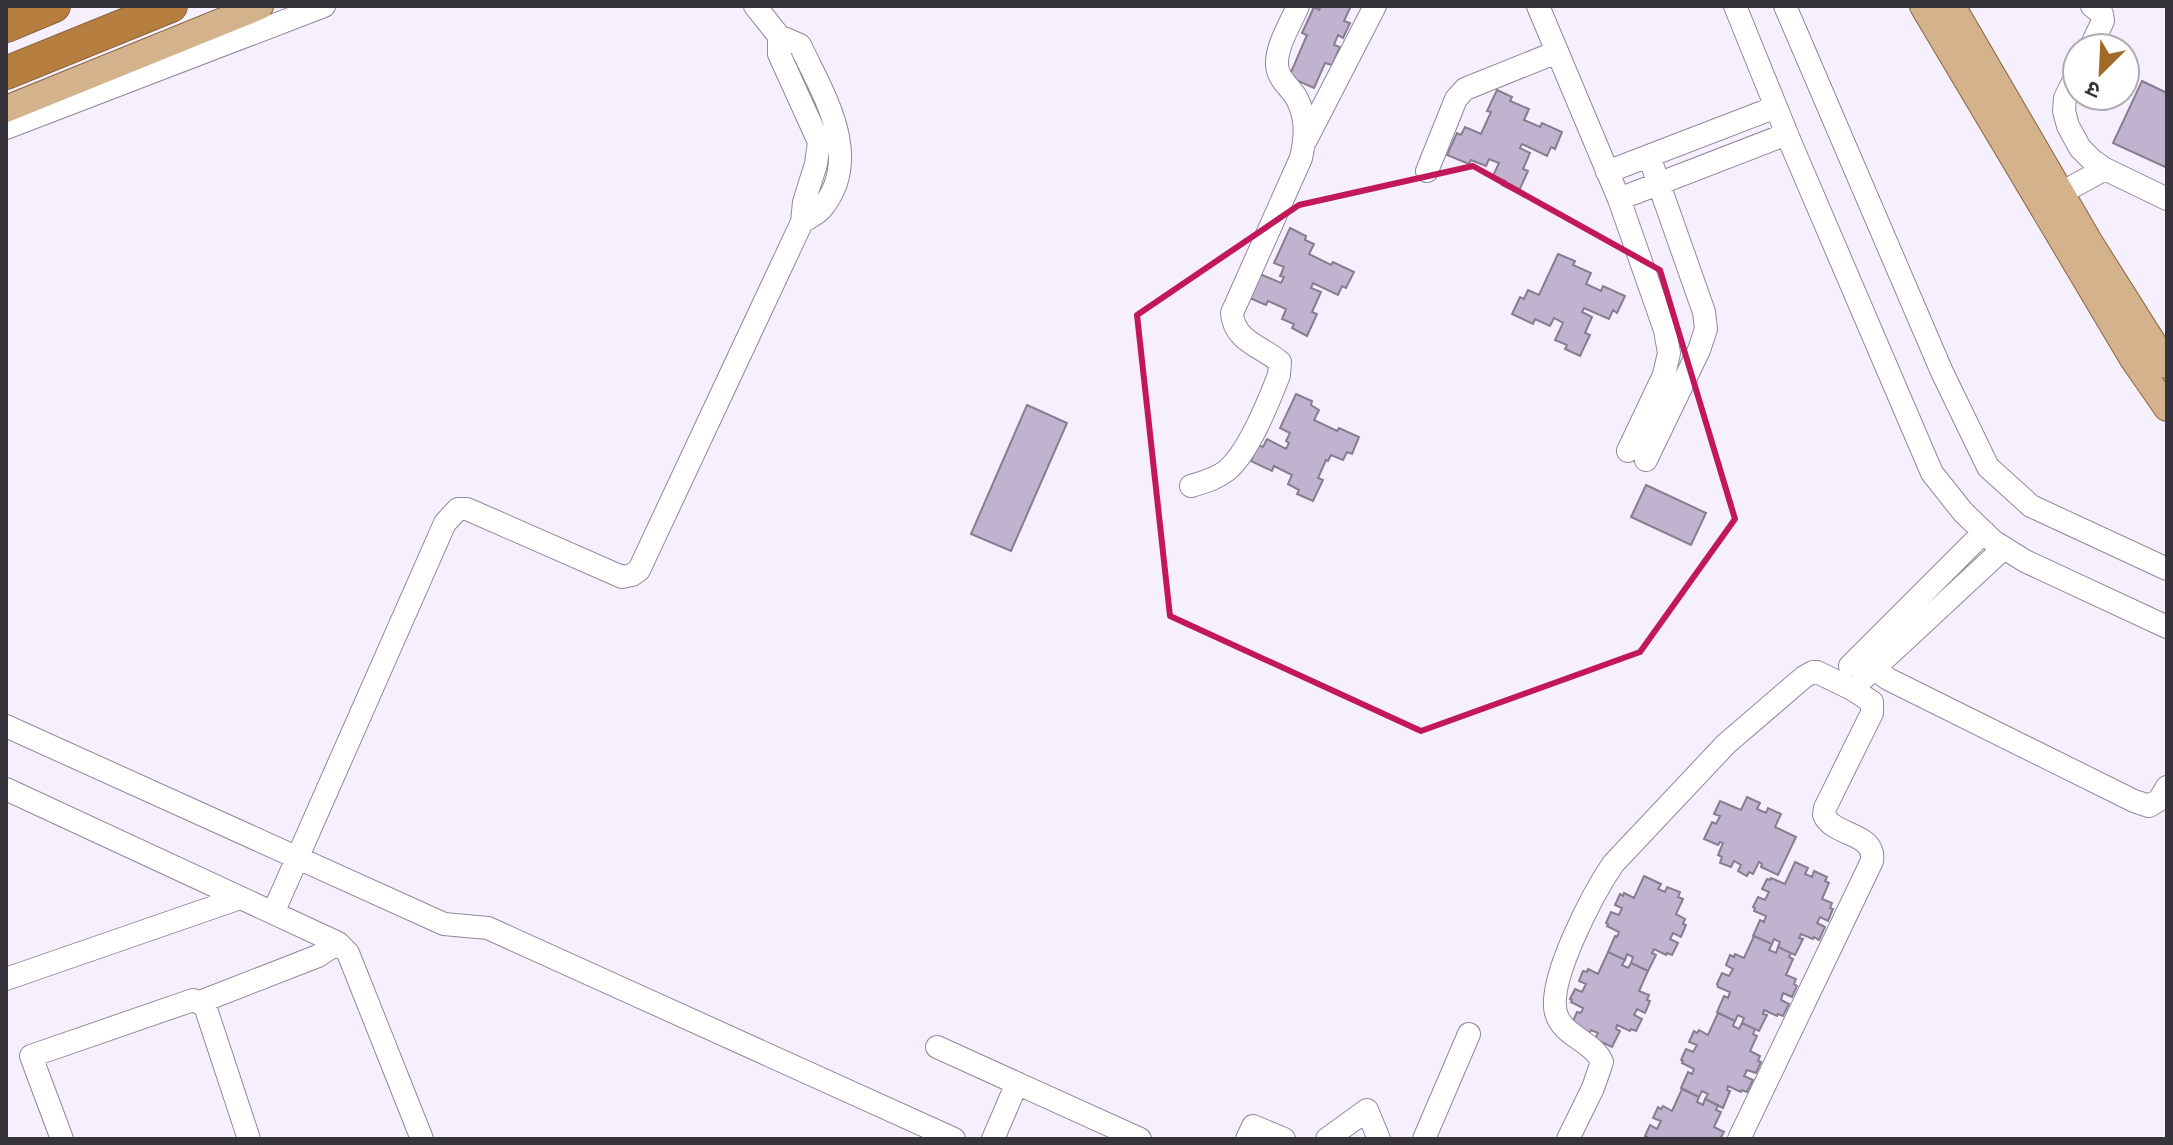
<svg xmlns="http://www.w3.org/2000/svg" width="2173" height="1145" viewBox="0 0 2173 1145" font-family="Mulish,'Noto Sans Devanagari',sans-serif">
<style>
.building{fill:#c1b3d0;stroke:#877d91;stroke-width:2}
.lines{fill:none;stroke-linecap:round;stroke-linejoin:round}
.minor-casing{stroke:#92889c;stroke-width:24}
.major-casing{stroke:#8a643e;stroke-width:28}
.highway-casing{stroke:#8a643e;stroke-width:34}
.minor{stroke:#fff;stroke-width:22}
.major{stroke:#d3b28c;stroke-width:26}
.highway{stroke:#b67f3f;stroke-width:32}
.marked{fill:none;stroke:#c2185b;stroke-width:6;stroke-linejoin:round}
</style>
<rect width="100%" height="100%" fill="#f6effd"/>
<path class="building" d="M 1321,6 L 1351,6 L 1344,21 L 1350,23 L 1343,38 L 1338,35 L 1334,45 L 1340,47 L 1332,65 L 1325,63 L 1314,88 L 1289,77 L 1307,35 L 1302,33 L 1314,7 L 1319,10 Z
M 2142,81 L 2167,93 L 2167,163 L 2165,167 L 2113,143 Z
M 1497,90 L 1512,97 L 1510,101 L 1529,109 L 1524,120 L 1540,127 L 1542,123 L 1562,132 L 1555,149 L 1551,147 L 1547,156 L 1522,144 L 1520,148 L 1530,153 L 1523,169 L 1528,171 L 1518,193 L 1502,185 L 1505,181 L 1493,176 L 1499,163 L 1489,159 L 1486,166 L 1471,160 L 1469,164 L 1447,155 L 1457,133 L 1461,135 L 1465,127 L 1481,134 L 1491,112 L 1487,111 Z
M 1290,228 L 1306,236 L 1305,240 L 1314,244 L 1309,254 L 1331,265 L 1333,262 L 1354,272 L 1346,288 L 1342,286 L 1338,295 L 1313,283 L 1311,288 L 1321,292 L 1312,312 L 1317,314 L 1307,336 L 1292,328 L 1294,324 L 1282,319 L 1286,309 L 1268,301 L 1266,305 L 1245,296 L 1260,274 L 1281,283 L 1284,277 L 1280,276 L 1284,267 L 1274,263 Z
M 1558,254 L 1575,261 L 1573,265 L 1591,273 L 1586,284 L 1601,291 L 1603,286 L 1625,296 L 1617,313 L 1613,310 L 1609,319 L 1584,308 L 1582,312 L 1592,317 L 1585,333 L 1590,335 L 1580,356 L 1565,349 L 1567,345 L 1555,340 L 1563,323 L 1554,318 L 1550,326 L 1535,319 L 1533,324 L 1512,314 L 1520,297 L 1524,299 L 1528,290 L 1539,295 Z
M 1296,394 L 1312,401 L 1311,405 L 1319,410 L 1314,420 L 1337,431 L 1339,428 L 1359,437 L 1352,454 L 1347,452 L 1343,460 L 1331,455 L 1328,461 L 1326,460 L 1318,478 L 1323,480 L 1313,501 L 1297,494 L 1299,490 L 1288,484 L 1292,475 L 1274,466 L 1272,471 L 1251,461 L 1258,445 L 1263,447 L 1267,439 L 1286,449 L 1289,443 L 1286,441 L 1290,433 L 1280,428 Z
M 1027,405 L 1067,423 L 1011,551 L 971,534 Z
M 1646,485 L 1706,513 L 1691,545 L 1631,517 Z
M 1747,797 L 1760,803 L 1757,809 L 1766,813 L 1768,808 L 1781,814 L 1775,827 L 1796,837 L 1778,875 L 1761,867 L 1762,864 L 1759,862 L 1753,874 L 1749,872 L 1747,876 L 1738,871 L 1741,865 L 1734,861 L 1731,867 L 1720,863 L 1722,857 L 1718,855 L 1723,843 L 1720,842 L 1718,845 L 1704,839 L 1712,822 L 1716,824 L 1720,816 L 1714,814 L 1720,801 L 1741,810 Z
M 1795,862 L 1808,868 L 1805,874 L 1812,877 L 1814,871 L 1827,877 L 1825,881 L 1829,883 L 1822,899 L 1832,903 L 1830,908 L 1833,909 L 1828,921 L 1820,917 L 1817,923 L 1825,927 L 1819,940 L 1814,937 L 1813,939 L 1801,934 L 1799,938 L 1803,939 L 1795,955 L 1778,947 L 1780,942 L 1774,939 L 1772,944 L 1753,936 L 1760,920 L 1764,922 L 1766,916 L 1754,911 L 1755,908 L 1753,907 L 1758,897 L 1765,900 L 1769,892 L 1762,889 L 1767,879 L 1770,880 L 1771,878 L 1785,884 Z
M 1644,876 L 1661,884 L 1658,889 L 1665,892 L 1667,887 L 1680,892 L 1678,897 L 1683,899 L 1676,914 L 1685,919 L 1683,924 L 1686,925 L 1681,937 L 1673,933 L 1670,939 L 1678,943 L 1672,955 L 1667,953 L 1666,955 L 1654,949 L 1652,953 L 1656,955 L 1648,971 L 1631,963 L 1633,957 L 1627,954 L 1625,960 L 1608,952 L 1615,936 L 1617,937 L 1619,932 L 1607,926 L 1608,924 L 1606,923 L 1611,912 L 1619,915 L 1622,908 L 1615,905 L 1620,894 L 1623,896 L 1624,893 L 1634,898 Z
M 1754,936 L 1772,944 L 1769,950 L 1776,953 L 1778,947 L 1791,953 L 1789,957 L 1793,959 L 1786,975 L 1796,979 L 1794,984 L 1797,986 L 1792,997 L 1783,993 L 1781,1000 L 1789,1004 L 1783,1016 L 1778,1014 L 1777,1016 L 1764,1010 L 1763,1014 L 1767,1015 L 1759,1031 L 1742,1023 L 1744,1018 L 1738,1015 L 1735,1021 L 1717,1012 L 1724,996 L 1728,998 L 1730,992 L 1718,987 L 1717,984 L 1722,973 L 1729,976 L 1733,969 L 1726,965 L 1730,955 L 1734,957 L 1735,954 L 1744,958 Z
M 1608,952 L 1625,960 L 1622,965 L 1628,968 L 1631,963 L 1648,971 L 1639,991 L 1649,995 L 1647,1000 L 1650,1001 L 1645,1013 L 1637,1009 L 1634,1015 L 1642,1019 L 1636,1031 L 1631,1029 L 1630,1031 L 1617,1025 L 1616,1029 L 1620,1031 L 1612,1047 L 1595,1039 L 1598,1033 L 1591,1030 L 1588,1036 L 1570,1028 L 1577,1012 L 1581,1013 L 1583,1008 L 1571,1002 L 1572,1000 L 1570,999 L 1575,989 L 1582,992 L 1586,984 L 1579,981 L 1583,971 L 1587,972 L 1588,969 L 1598,974 Z
M 1718,1013 L 1735,1021 L 1733,1026 L 1739,1029 L 1742,1023 L 1755,1029 L 1753,1034 L 1757,1036 L 1750,1051 L 1760,1056 L 1758,1061 L 1761,1062 L 1756,1073 L 1747,1070 L 1744,1076 L 1753,1080 L 1747,1092 L 1742,1090 L 1741,1092 L 1728,1086 L 1727,1090 L 1730,1091 L 1723,1108 L 1705,1099 L 1708,1094 L 1702,1091 L 1699,1097 L 1681,1088 L 1688,1072 L 1692,1074 L 1694,1069 L 1682,1063 L 1683,1061 L 1681,1060 L 1686,1049 L 1693,1052 L 1697,1045 L 1689,1042 L 1694,1031 L 1697,1033 L 1699,1030 L 1708,1035 Z
M 1682,1089 L 1699,1097 L 1697,1102 L 1703,1105 L 1705,1099 L 1718,1105 L 1716,1110 L 1721,1112 L 1714,1127 L 1724,1132 L 1721,1137 L 1724,1139 L 1646,1139 L 1647,1137 L 1645,1136 L 1650,1125 L 1657,1129 L 1661,1121 L 1653,1118 L 1658,1107 L 1661,1109 L 1663,1106 L 1672,1111 Z"/>
<g class="lines">
<defs>
<path id="minor" d="M 755,6 L 779,36 L 800,45 C 823,94 864,157 822,208 C 817,214 808,218 802,222
M 1538,6 L 1619,199 L 1665,330 L 1669,353 L 1664,375 L 1628,451
M 1735,6 L 1791,144 L 1932,473 L 1963,512 L 1993,541 L 2025,561 L 2167,627
M 1785,6 L 1942,372 L 1988,467 L 2031,506 L 2167,569
M 2090,48 L 2103,21 L 2102,14 L 2092,6
M 2077,74 L 2065,98 L 2064,111 L 2068,126 L 2080,148 L 2092,160 L 2105,169 L 2167,199
M 6,128 L 324,6
M 1306,140 L 1375,6
M 1427,171 L 1456,99 L 1465,89 L 1557,52
M 1607,172 L 1776,107
M 2061,193 L 2105,169
M 1619,199 L 1787,134
M 1646,460 L 1699,350 L 1706,329 L 1704,312 L 1649,156
M 1191,486 C 1203,482 1216,479 1226,471 C 1248,454 1269,401 1279,375 L 1280,362 C 1261,346 1234,341 1232,313 L 1301,158 C 1306,136 1307,117 1296,97 C 1289,86 1278,79 1277,65 C 1276,46 1291,23 1298,6
M 1859,657 L 1888,679 L 2134,801 L 2149,806 L 2159,800 L 2167,787
M 1850,666 L 1984,532
M 1864,678 L 2004,548
M 6,726 L 444,924 L 488,928 L 954,1139
M 6,789 L 338,943 L 348,953 L 422,1139
M 273,913 L 445,523 L 458,509 L 467,509 L 622,577 L 632,575 L 639,570 L 802,222 L 804,202 L 816,164 L 819,142 L 779,54 L 779,36
M 6,979 L 240,898
M 200,1002 L 318,956 L 338,943
M 937,1047 L 1140,1139
M 62,1139 L 31,1056 L 193,1000 L 205,1006 L 249,1139
M 993,1139 L 1017,1083
M 1247,1139 L 1253,1126 L 1284,1139
M 1327,1139 L 1367,1110 L 1379,1139
M 1424,1139 L 1469,1034
M 1568,1139 L 1593,1088 L 1602,1062 C 1593,1041 1562,1036 1556,1013 C 1547,980 1594,892 1613,864 L 1726,744 L 1804,677 L 1813,672 L 1817,672 L 1852,689 L 1872,702 L 1872,713 L 1825,808 L 1824,815 C 1834,837 1876,832 1872,861 L 1739,1139"/>
<path id="major" d="M 1923,6 L 2133,359 L 2167,408
M 1952,6 L 2090,243 L 2167,365
M 6,109 L 260,6"/>
<path id="highway" d="M 6,26 L 54,6
M 6,73 L 171,6"/>
</defs>
<use href="#minor" class="minor-casing"/>
<use href="#major" class="major-casing"/>
<use href="#highway" class="highway-casing"/>
<use href="#minor" class="minor"/>
<use href="#major" class="major"/>
<use href="#highway" class="highway"/>
</g>
<path class="marked" d="M 1473,166 L 1660,270 L 1735,519 L 1640,652 L 1421,731 L 1170,616 L 1137,315 L 1299,205 Z"/>
<rect width="2173" height="1145" fill="none" stroke="#37333b" stroke-width="16"/>
<g transform="translate(2101 72) rotate(204)"><circle r="38" fill="#ffffff" stroke="#afadb1" stroke-width="2"/>
<path d="M0-6L14 30L0 20L-14 30Z" fill="#a16a26"/>
<text y="-12" font-size="22" font-weight="bold" text-anchor="middle" fill="#37333b">उ</text>
</g>
</svg>
